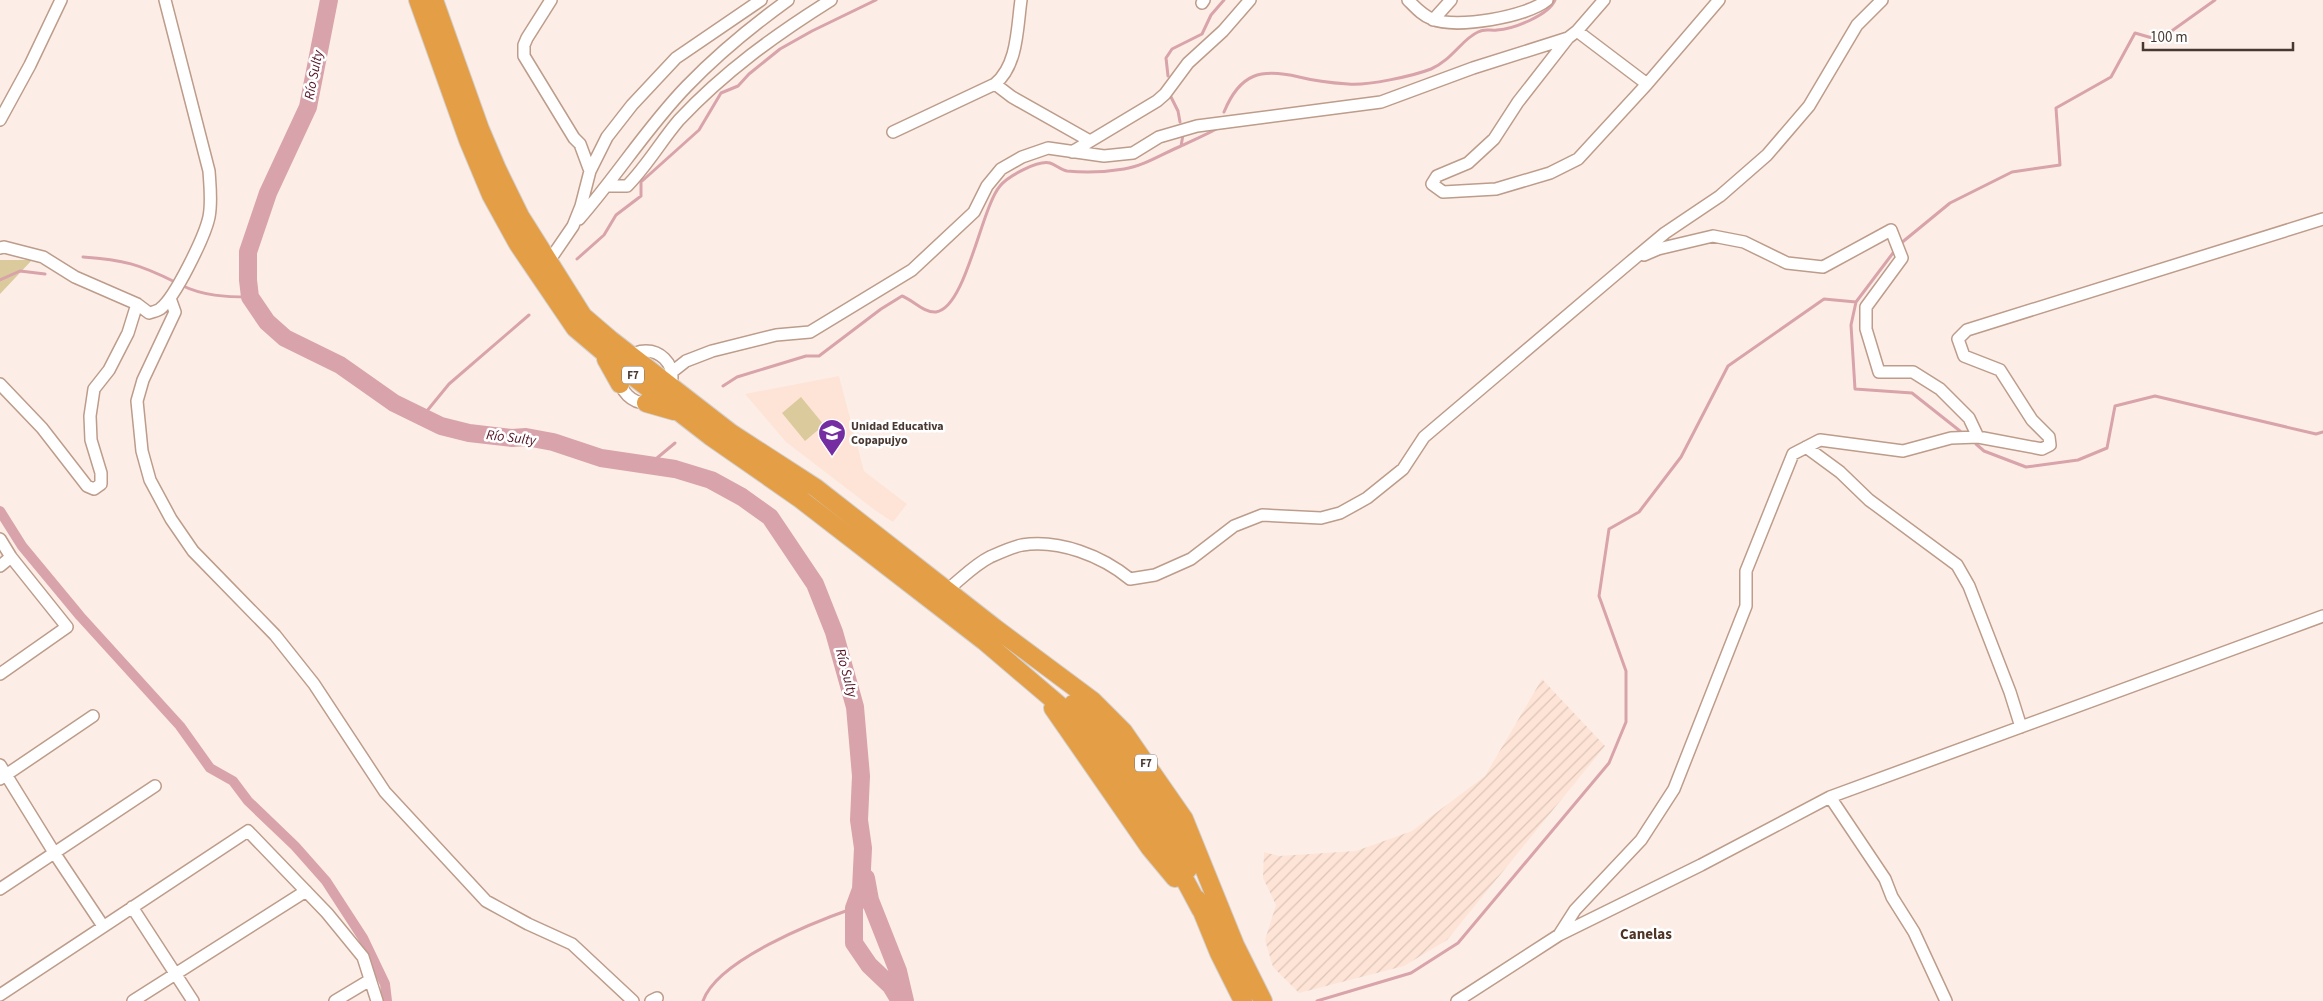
<svg xmlns="http://www.w3.org/2000/svg" width="2323" height="1001" viewBox="0 0 2323 1001" font-family="'Source Sans 3',sans-serif">
<style>
.built{fill:#fee4d6}
.industrial{fill:url(#industrial-furrows)}
.grass{fill:#dbca9c}
.lines{fill:none;stroke-linecap:round;stroke-linejoin:round}
.stream{stroke:#d9a3ab;stroke-width:3}
.canal{stroke:#d9a3ab;stroke-width:10}
.river{stroke:#d9a3ab;stroke-width:18}
.minor-casing{stroke:#bd9c8b;stroke-width:14}
.highway-casing{stroke:#d3cfce;stroke-width:20}
.minor{stroke:#fff;stroke-width:11}
.highway{stroke:#e49e45;stroke-width:18}
.labels{text-anchor:middle;dominant-baseline:central;stroke-width:5;stroke-linejoin:round;paint-order:stroke}
.shield{fill:#fff;stroke:#7e746f;stroke-width:1}
.shield-label{font-size:11px;font-weight:bold;fill:#473931}
.poi-label{font-size:12px;font-weight:bold;fill:#473931;stroke:#fff;text-anchor:start}
.water-label{font-size:14px;font-style:italic;fill:#521324;stroke:#fff}
.quarter-label{font-size:15px;font-weight:bold;fill:#503526;stroke:#fff}
</style>
<defs>
<pattern id="industrial-furrows" width="10" height="10" patternUnits="userSpaceOnUse" patternTransform="scale(1.25)"><rect width="10" height="10" fill="#fee4d6"/><path d="M-1 1l2-2M0 10L10 0M9 11l2-2" fill="none" stroke="#dbc4b8"/></pattern>
</defs>
<rect width="100%" height="100%" fill="#fceee6"/>
<path class="built" d="M 839,376 L 864,471 L 907,504 L 893,522 L 876,511 L 786,442 L 745,394 Z"/>
<path class="industrial" d="M 1542,679 L 1605,746 L 1447,940 L 1404,966 L 1299,993 L 1273,967 L 1265,940 L 1276,905 L 1263,878 L 1264,852 L 1279,856 L 1356,851 L 1412,831 L 1485,776 Z"/>
<path class="grass" d="M 0,260 L 32,260 L 0,294 Z
M 801,397 L 824,425 L 805,441 L 782,413 Z"/>
<g class="lines">
<path class="stream" d="M 1168,76 L 1166,58 L 1172,49 L 1202,34 L 1211,15 L 1224,0
M 1171,97 L 1178,111 L 1180,122
M 1224,112 C 1240,73 1261,68 1299,77 C 1315,81 1333,83 1348,84 C 1367,86 1413,76 1431,69 C 1452,60 1462,39 1478,32 C 1485,28 1490,31 1497,30 C 1514,29 1549,15 1555,0
M 1181,146 L 1183,135
M 1900,244 L 1950,203 L 2012,172 L 2060,165 L 2056,108 L 2111,77 L 2135,33 L 2159,40 L 2215,0
M 83,257 C 124,260 139,264 175,282
M 577,259 L 604,235 L 616,215 L 641,196 L 641,182 L 699,130 L 721,93 L 738,86 L 749,74 L 780,49 L 812,31 L 876,0
M 0,280 L 20,271 L 45,274
M 181,285 C 203,296 226,297 250,297
M 1856,302 L 1896,249
M 723,386 L 737,377 L 806,356 L 819,356 L 881,309 L 902,296 C 913,300 924,313 936,312 C 966,308 981,208 1000,186 C 1008,176 1038,160 1050,163 C 1056,165 1061,170 1067,171 C 1086,173 1106,172 1124,169 C 1144,166 1162,154 1181,146 C 1193,140 1206,135 1218,128
M 422,417 L 449,384 L 529,315
M 1976,444 L 1984,451 L 2026,467 L 2078,460 L 2107,448 L 2115,406 L 2155,396 L 2316,434 L 2323,432
M 651,463 L 675,443
M 703,1001 C 717,960 814,922 854,908
M 1317,1001 L 1411,973 L 1458,943 L 1609,763 L 1626,722 L 1626,671 L 1599,596 L 1609,529 L 1639,512 L 1681,457 L 1728,366 L 1824,299 L 1856,302 L 1851,325 L 1855,389 L 1912,393 L 1960,431"/>
<path class="canal" d="M 0,511 L 22,546 L 80,616 L 180,726 L 210,768 L 233,781 L 248,801 L 295,846 L 326,881 L 363,938 L 385,984 L 387,1001"/>
<path class="river" d="M 329,0 L 308,107 L 268,193 L 248,252 L 248,280 L 250,297 L 267,322 L 285,338 L 340,365 L 394,403 L 441,426 L 469,433 L 512,438 L 526,437 L 553,442 L 601,458 L 675,469 L 711,480 L 742,497 L 770,517 L 815,584 L 834,632 L 855,707 L 861,776 L 859,820 L 863,848 L 861,889 L 854,908 L 854,943 L 869,965 L 891,986 L 900,1001
M 866,878 L 870,900 L 898,971 L 905,1001"/>
<defs>
<path id="minor" d="M 551,0 L 527,38 L 524,45 L 524,56 L 574,138 L 580,144 L 590,171
M 1408,0 C 1416,8 1422,15 1432,19 C 1456,29 1527,17 1547,0
M 1604,0 L 1577,31 L 1568,38 L 1518,102 L 1494,139 L 1468,163 L 1437,176 L 1432,184 L 1443,192 L 1496,189 L 1550,173 L 1578,159 L 1647,84 L 1719,0
M 1202,3 L 1204,0
M 1433,20 L 1451,0
M 1577,31 L 1647,84
M 995,84 L 1012,97 L 1090,141
M 0,120 L 30,65 L 61,0
M 893,132 L 995,84 C 1018,65 1017,28 1021,0
M 1072,152 L 1157,101 L 1165,94 L 1188,63 L 1223,31 L 1250,0
M 608,186 L 627,186 C 647,166 661,141 679,120 C 724,72 775,35 831,0
M 579,219 C 617,176 647,127 687,86 C 718,54 752,26 788,0
M 0,248 L 4,247 L 43,257 L 75,277 L 137,304 L 149,313 C 153,312 157,311 160,309 C 175,298 205,236 209,217 C 212,202 210,186 209,171 L 165,0
M 1644,255 L 1658,249 L 1713,236 L 1744,242 L 1787,263 L 1823,267 L 1891,230 L 1902,258 L 1866,307 L 1866,329 L 1879,372 L 1913,372 L 1940,389 L 1969,418 L 1978,437
M 549,261 L 573,226 L 581,206 L 590,171 L 607,137 L 632,105 L 676,58 L 761,0
M 170,298 L 175,312 L 143,380 L 137,401 L 142,451 L 150,480 L 171,519 L 193,551 L 275,635 L 314,684 L 385,792 L 486,901 L 528,924 L 572,944 L 633,1001
M620 377a26 26 0 1 1 52 0a26 26 0 1 1-52 0Z
M 672,372 L 686,361 L 712,351 L 776,335 L 810,332 L 912,270 L 974,212 L 987,186 L 1001,169 L 1022,157 L 1048,148 L 1104,156 L 1133,153 L 1159,137 L 1197,126 L 1381,102 L 1473,68 L 1568,38
M 0,384 L 42,428 L 87,486 L 94,489 L 101,484 L 101,473 L 91,440 L 90,416 L 94,389 L 109,370 L 128,333 L 137,304
M 1806,447 L 1840,472 L 1869,500 L 1957,565 L 1969,586 L 2010,692 L 2021,727
M 0,539 L 11,557 L 67,627 L 0,674
M 0,566 L 11,557
M 947,590 C 960,580 974,565 990,557 C 999,553 1012,547 1022,545 C 1059,539 1102,556 1130,579 L 1155,575 L 1191,559 L 1234,526 L 1262,515 L 1321,518 L 1340,513 L 1367,498 L 1403,469 L 1424,437 L 1629,263 L 1665,233 L 1720,196 L 1767,155 L 1809,106 L 1857,25 L 1882,0
M 0,765 L 55,854 L 103,926
M 0,779 L 93,716
M 1830,797 L 1885,879 L 1892,897 L 1914,932 L 1946,1001
M 0,889 L 155,786
M 132,907 L 193,1001
M 1559,935 L 1575,910 L 1641,840 L 1674,789 L 1746,606 L 1746,571 L 1793,454 L 1820,440 L 1903,451 L 1951,438 L 1978,437 L 2042,449 L 2050,445 L 2049,437 L 2032,420 L 2000,370 L 1964,356 L 1958,339 L 1967,330 L 2323,219
M 0,995 L 248,831 L 327,913 L 363,957 L 377,1001
M 133,1001 L 306,891
M 335,1001 L 370,980
M 651,1001 L 657,998
M 1457,1001 L 1559,935 L 1701,865 L 1830,797 L 2323,616"/>
<path id="highway" d="M 418,0 L 468,140 L 491,195 L 518,244 L 575,328 L 621,367 L 710,436 L 799,498 L 984,641 L 1078,721 L 1097,745 L 1163,839 L 1201,910
M 434,0 L 480,129 L 497,169 L 520,216 L 583,316 L 611,340 L 731,433 L 816,488 L 995,628 L 1093,701 L 1123,731 L 1184,819 L 1235,945 L 1263,1001
M 606,359 L 620,384
M 646,403 L 674,411
M 1073,704 L 1082,709 L 1109,737 L 1142,782 L 1175,831 L 1188,869
M 1053,708 L 1150,848 L 1175,878
M 1197,899 L 1219,953 L 1243,1001"/>
</defs>
<use href="#minor" class="minor-casing"/>
<use href="#highway" class="highway-casing"/>
<use href="#minor" class="minor"/>
<use href="#highway" class="highway"/>
</g>
<defs>
<symbol id="school-pin" viewBox="-11 -11 22 30"><path d="M0 17L-7.5 6A9.5 9.5 0 1 1 7.5 6Z" fill="#742ea2" stroke="#fff"/><path d="M0-5L7-2L0 1L-7-2ZM-4 1L0 2.5L4 1V4Q0 6-4 4Z" fill="#fff"/></symbol>
</defs>
<g fill-rule="evenodd">
<use href="#school-pin" x="816" y="417" width="32" height="43"/>
</g>
<g class="labels">
<g class="shield">
<rect x="622" y="366.5" width="22" height="17" rx="4"/>
<rect x="1135" y="754.5" width="22" height="17" rx="4"/>
</g>
<g class="shield-label">
<text x="633" y="375">F7</text>
<text x="1146" y="763">F7</text>
</g>
<g class="poi-label">
<text x="851" y="426">Unidad Educativa<tspan x="851" dy="14">Copapujyo</tspan></text>
</g>
<g class="water-label">
<text transform="translate(314 75) rotate(-79)">Río Sulty</text>
<text transform="translate(511 438) rotate(7)">Río Sulty</text>
<text transform="translate(846 673) rotate(75)">Río Sulty</text>
</g>
<g class="quarter-label">
<text x="1646" y="934">Canelas</text>
</g>
</g>
<path d="M2143 42v8h150v-8" fill="none" stroke="#473931" stroke-width="2.5"/>
<text x="2150" y="42" font-size="15" fill="#473931" stroke="#ffffff" stroke-width="4" paint-order="stroke">100 m</text>
</svg>
